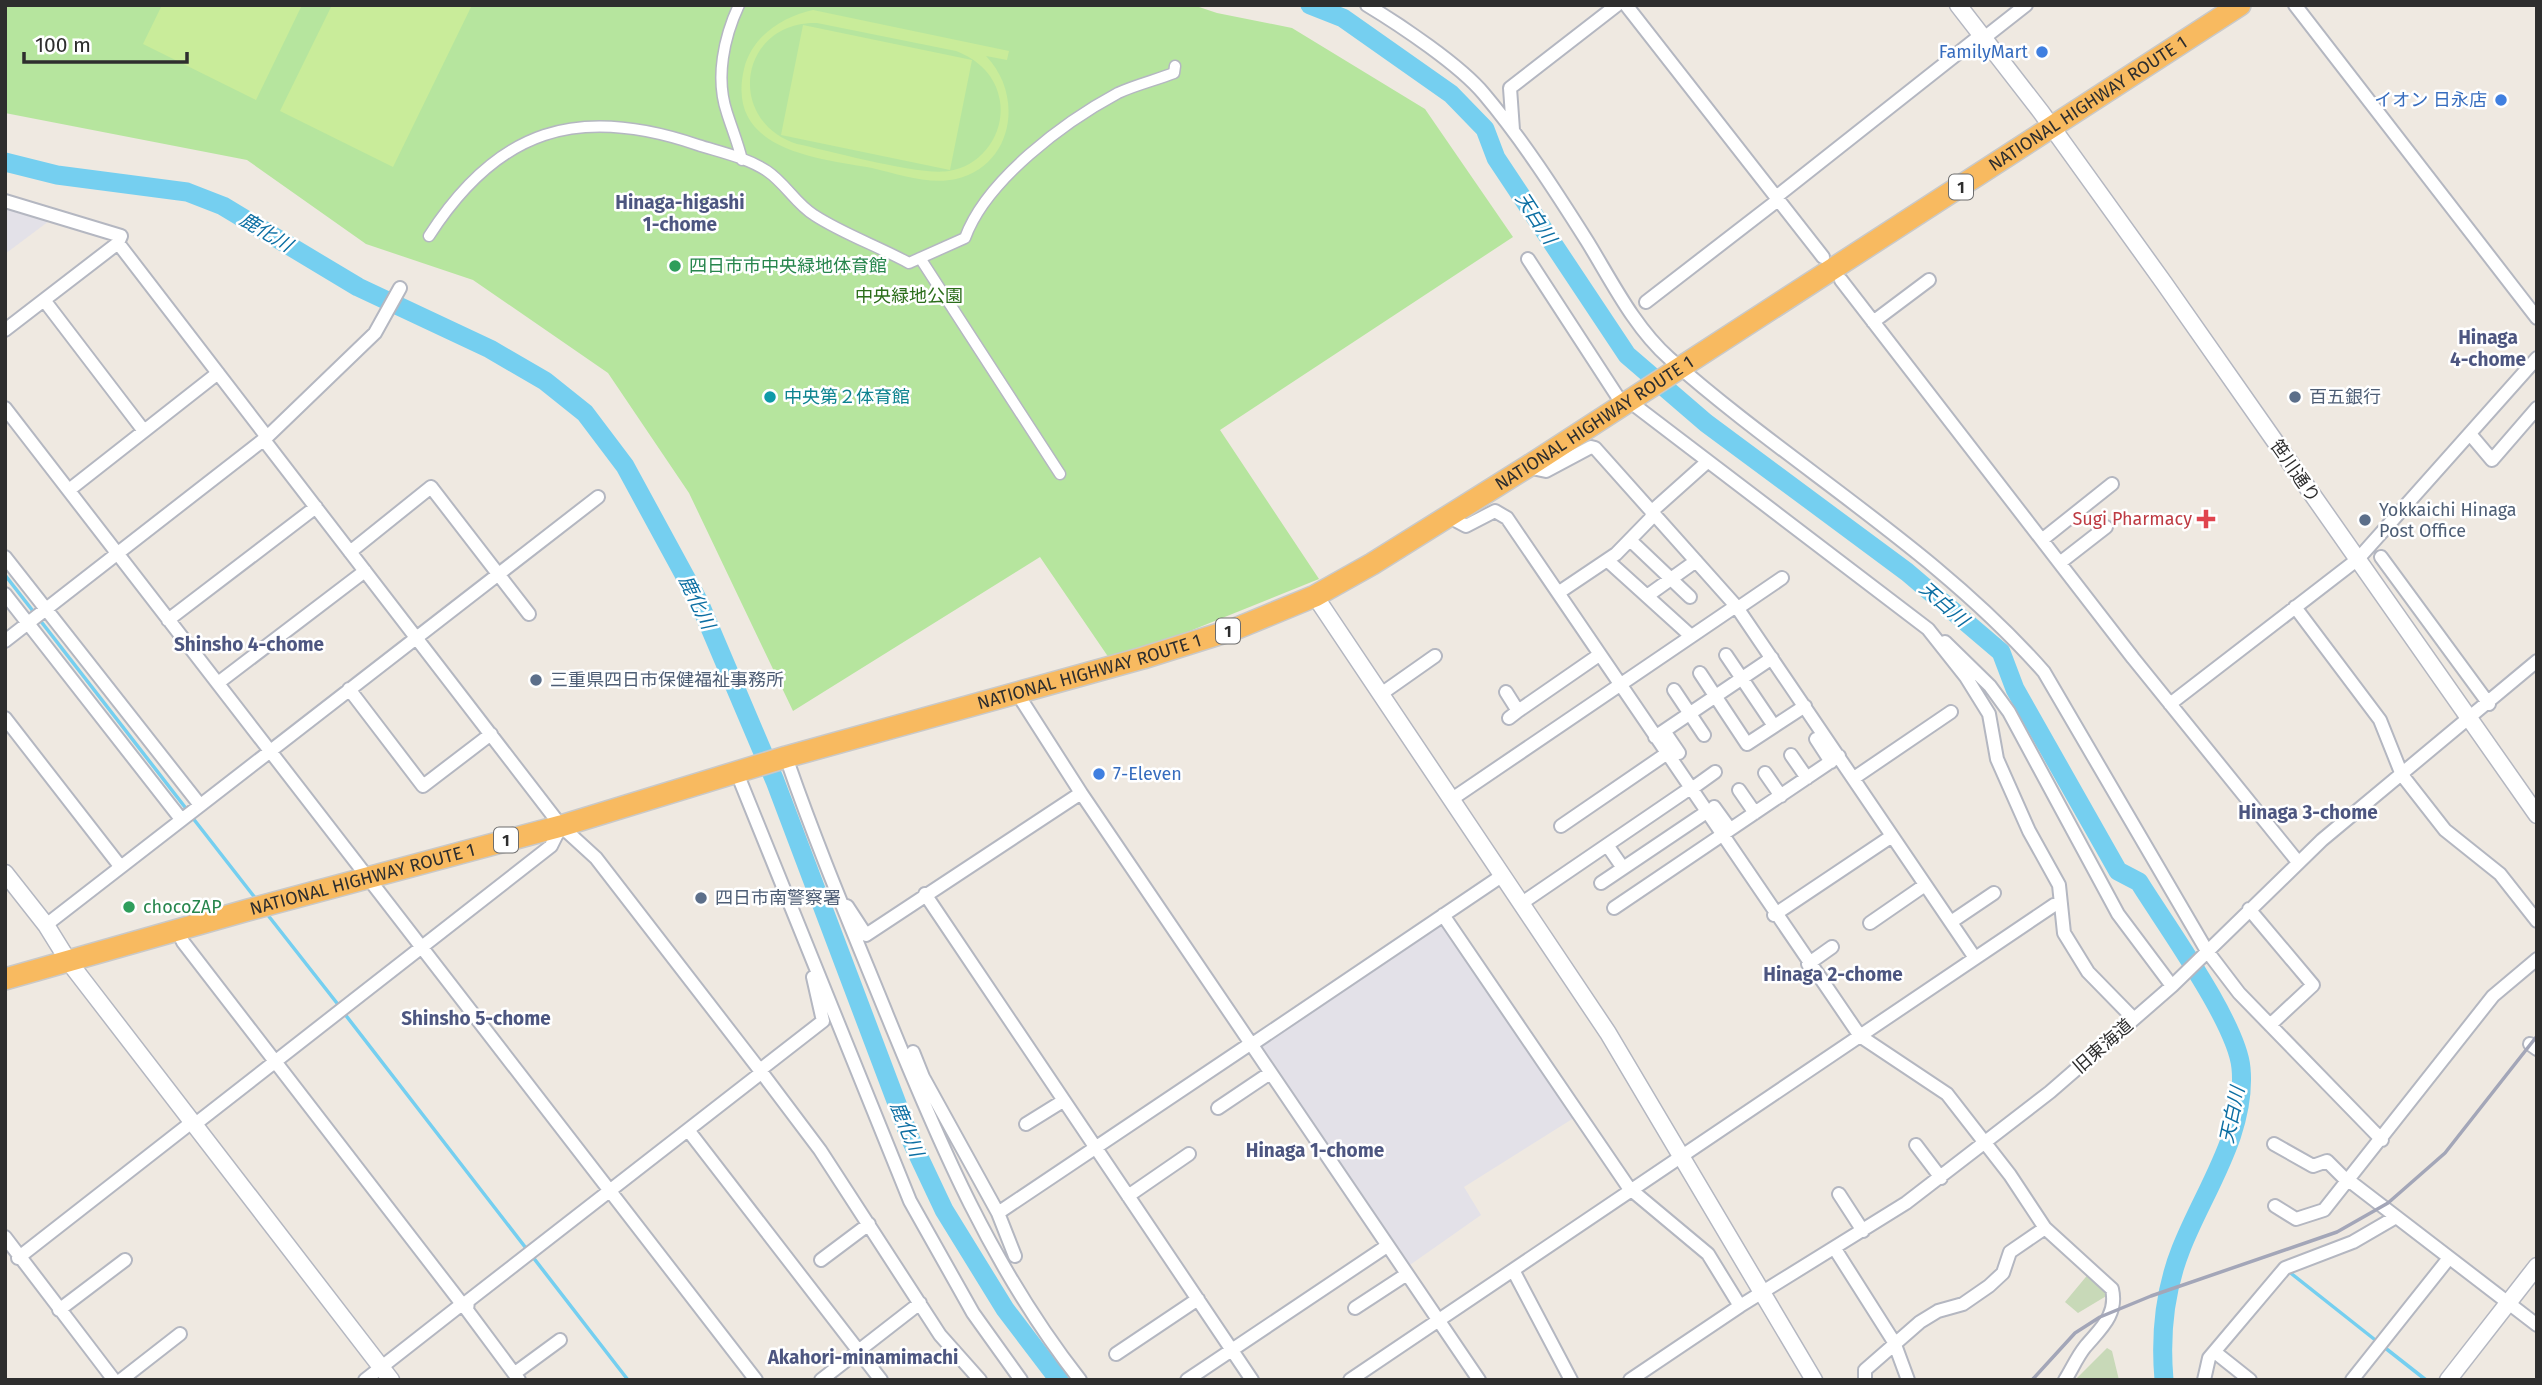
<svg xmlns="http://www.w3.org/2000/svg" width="2542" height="1385" viewBox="0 0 2542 1385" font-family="'Fira Sans','Noto Sans JP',sans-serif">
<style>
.industrial{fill:#e3e1e8}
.green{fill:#b6e59e}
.cemetery{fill:#c8d9b8}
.pitch{fill:#c9ec9a;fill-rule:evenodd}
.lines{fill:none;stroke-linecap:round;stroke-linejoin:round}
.stream{stroke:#75cff0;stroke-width:3.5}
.river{stroke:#75cff0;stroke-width:19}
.pedestrian-casing{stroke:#b4b7c1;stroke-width:13}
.minor-casing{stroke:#b4b7c1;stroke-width:16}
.tertiary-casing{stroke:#b4b7c1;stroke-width:19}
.trunk-casing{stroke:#c9c9c9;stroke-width:24}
.pedestrian{stroke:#fff;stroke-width:10}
.minor{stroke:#fff;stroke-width:12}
.tertiary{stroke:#fff;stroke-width:16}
.trunk{stroke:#f8ba60;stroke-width:21}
.rail{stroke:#a3a6b8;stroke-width:3.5}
.shop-dot{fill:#3f7fe0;stroke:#fff;stroke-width:2.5}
.leisure-dot{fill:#2e9e5b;stroke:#fff;stroke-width:2.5}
.culture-dot{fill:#0f9aa8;stroke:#fff;stroke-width:2.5}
.service-dot{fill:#5c6f8a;stroke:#fff;stroke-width:2.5}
.health-dot{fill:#e0444e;stroke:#fff;stroke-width:2.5}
.labels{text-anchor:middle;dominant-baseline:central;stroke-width:5;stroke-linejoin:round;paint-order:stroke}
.shield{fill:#fff;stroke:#6d6d6d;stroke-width:2}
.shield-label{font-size:16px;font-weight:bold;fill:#2e2e2e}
.shop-label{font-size:18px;fill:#366cbe;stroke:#fff;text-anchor:end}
.street-label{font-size:18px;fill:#2e2e2e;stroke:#fff}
.leisure-label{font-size:18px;fill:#27864d;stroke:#fff;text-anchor:start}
.park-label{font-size:18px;fill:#2c6e1b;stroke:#fff}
.culture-label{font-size:18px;fill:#0d838f;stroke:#fff;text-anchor:start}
.service-label{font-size:18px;fill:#4e5e75;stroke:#fff;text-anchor:start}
.health-label{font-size:18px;fill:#be3a42;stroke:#fff;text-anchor:end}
.neighbourhood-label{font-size:19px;font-weight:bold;fill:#4d5680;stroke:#fff}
.water-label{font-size:19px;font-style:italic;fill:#0d6fa3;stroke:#fff}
</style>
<rect width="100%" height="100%" fill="#efe9e1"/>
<path class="industrial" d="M 5,203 L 53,218 L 5,254 Z
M 1442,920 L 1577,1116 L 1464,1187 L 1481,1215 L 1407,1267 L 1260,1043 Z"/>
<path class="green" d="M 5,5 L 1193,5 L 1217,13 L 1292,28 L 1425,109 L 1513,237 L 1220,430 L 1319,579 L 1145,649 L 1109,658 L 1040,557 L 793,711 L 689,493 L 608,373 L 473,280 L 366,244 L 247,160 L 5,113 Z"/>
<path class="cemetery" d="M 2090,1272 L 2108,1295 L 2078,1313 L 2065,1302 Z
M 2107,1348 L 2112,1351 L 2119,1380 L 2075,1380 Z"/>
<path class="pitch" d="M 162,5 L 302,5 L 256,100 L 143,44 Z
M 332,5 L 472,5 L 393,167 L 280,111 Z
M 813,10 L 1009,51 L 1007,60 L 986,56 C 1024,95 1014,165 956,179 C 929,185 898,174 872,168 C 817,158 725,151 744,69 C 752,36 782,17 813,10 ZM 817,23 L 956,51 C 979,60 996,76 1000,101 C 1005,134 982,166 949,171 C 919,176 831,151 797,144 C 724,120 740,21 817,23 Z
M 803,25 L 972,60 L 950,170 L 781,135 Z"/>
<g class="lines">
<path class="stream" d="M 5,575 L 188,811
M 192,817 L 256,899
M 267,914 L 340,1007
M 344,1013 L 628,1380
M 2288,1271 L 2374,1339
M 2384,1347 L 2426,1380"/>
<path class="river" d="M 1310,5 L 1343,18 L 1451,94 L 1485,129 L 1496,158 L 1627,355 L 1706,423 L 1907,572 L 2001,652 L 2015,689 L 2118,871 L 2139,882 C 2165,924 2237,1023 2241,1068 C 2247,1133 2203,1192 2181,1249 C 2164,1292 2160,1334 2164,1380
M 5,162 L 57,175 L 187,192 L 223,206 L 358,287 L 490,349 L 545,381 L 585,413 L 625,466 L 699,602 L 775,781 L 910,1138 L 944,1210 L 1005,1309 L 1059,1380"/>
<defs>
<path id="pedestrian" d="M 739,5 C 724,37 715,78 727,113 C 732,129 738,143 742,160
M 429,236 C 498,129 578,104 698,145 C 720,152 748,158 767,171 C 785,183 796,204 814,215 C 843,234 878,246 909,263 L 965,238 C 986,180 1064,122 1118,93 C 1135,85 1156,80 1174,73 L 1175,66
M 920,258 L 1060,474"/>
<path id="minor" d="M 1367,5 C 1400,25 1460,65 1484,94 C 1522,139 1556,192 1587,241 C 1611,280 1634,327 1669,358 C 1791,466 1936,549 2044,672 L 2207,951 L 2239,993 L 2382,1140
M 1626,5 L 1823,257
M 2295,5 L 2537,318
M 1984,38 L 2026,5
M 1513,130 L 1510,88 L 1617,5
M 1776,197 L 1981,35
M 5,201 L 121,236 L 118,243
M 1528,259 L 1623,405
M 1841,280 L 2133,658 L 2298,862
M 44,300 L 144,431
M 1646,302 L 1778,200
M 1873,322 L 1929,280
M 5,330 L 118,243 L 267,437
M 1629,401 L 1928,629 L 1966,677 L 1989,714 L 1997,759 L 2029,831 L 2059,885 L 2064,933 L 2088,972 L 2134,1019
M 5,408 L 756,1380
M 2470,434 L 2492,460 L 2537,408
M 264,440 L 561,826 L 596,858 L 759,1069 L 820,1150 L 940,1335 L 980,1380
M 1527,467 L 1546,471 L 1591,447 L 1595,448 L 1736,606 L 1975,958
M 69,490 L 218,373
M 1651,512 L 1707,462
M 1449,517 L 1466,526 L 1495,511 L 1507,518 L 1860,1036 L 1947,1094 L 2010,1175 L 2045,1228 L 2112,1289 C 2118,1315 2100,1329 2085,1347 C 2077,1357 2072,1369 2065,1380
M 2043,539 L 2112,484
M 1630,540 L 1690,597
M 350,552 L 431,487 L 529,614
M 5,557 L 200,805
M 2381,557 L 2489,704
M 1607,560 L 1691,636
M 2061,562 L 2106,527
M 1558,593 L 1616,554 L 1654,515
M 5,594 L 181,819
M 1647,596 L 1696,561
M 2295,607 L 2380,720 L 2402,775 L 2445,830 L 2500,874 L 2537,921
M 1738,608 L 1782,578
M 168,620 L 316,507
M 5,641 L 267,437 L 375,333 L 400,288
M 1945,642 L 1990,686 L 2009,712 L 2118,914 L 2172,986
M 1726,655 L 1774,726
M 1700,673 L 1747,744 L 1805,706
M 218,683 L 365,571
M 349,689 L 423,786 L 491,734
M 1674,690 L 1704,735
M 1506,692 L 1518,711 L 1509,718
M 1017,693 L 1081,793 L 1479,1380
M 1381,694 L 1435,656
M 2170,704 L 2358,559 L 2537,358
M 1518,711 L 1599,655
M 5,718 L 120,866
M 1664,731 L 1679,753
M 1655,737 L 1772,658
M 1816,739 L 1831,762
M 1791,755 L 1807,778
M 786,757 C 816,844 852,929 887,1015 C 940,1145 992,1268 1080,1380
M 737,773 L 910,1201 L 973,1313 L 1021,1380
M 1765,773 L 1781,796
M 1854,778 L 1951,712
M 1690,790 L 1715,772
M 1739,790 L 1755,813
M 1452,799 L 1736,606
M 1714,807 L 1730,829
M 1561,826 L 1666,754
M 1607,845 L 1623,868
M 1601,883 L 1705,813
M 925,894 L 1252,1380
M 1522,903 L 1689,789
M 847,906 L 866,935 L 1081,793
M 1614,908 L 1839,756
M 2249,909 L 2313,985 L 2270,1025
M 1443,915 L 1629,1188 L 1708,1254 L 1740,1306
M 1774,915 L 1892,836
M 1951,922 L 1994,893
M 1870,923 L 1925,885
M 46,925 L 598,497
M 177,930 L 183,942 L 462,1304
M 1808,964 L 1832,947
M 2530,1044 L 2537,1049
M 1251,1045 L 1503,875
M 913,1052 L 923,1077 L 998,1213 L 1015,1256
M 760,1070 L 823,1021 L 813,977
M 1218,1108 L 1270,1073
M 1026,1124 L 1063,1101
M 194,1125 L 551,846 L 561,826
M 688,1130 L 881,1380
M 2274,1144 L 2313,1166 L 2327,1161 L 2346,1180
M 1916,1145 L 1941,1178
M 2347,1179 L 2537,1325
M 1839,1194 L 1863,1231
M 1128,1196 L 1189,1154
M 2275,1206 L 2296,1219 L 2324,1210 L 2493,996 L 2537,959
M 998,1213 L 1250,1044
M 5,1237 L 114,1380
M 1835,1249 L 1894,1342 L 1908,1380
M 18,1258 L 192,1122
M 821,1260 L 869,1224
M 1513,1270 L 1571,1380
M 1355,1308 L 1407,1274
M 59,1310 L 125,1260
M 2216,1353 L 2250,1380
M 1116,1354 L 1198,1299
M 515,1373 L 560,1340
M 121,1380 L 180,1334
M 365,1380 L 462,1304 L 467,1305
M 519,1380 L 467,1310 L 468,1301 L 761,1073
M 821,1380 L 920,1303
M 1187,1380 L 1387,1246
M 1350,1380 L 2054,905 L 2061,904
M 1630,1380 L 1740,1306 L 1906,1203 L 2050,1092 L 2172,986 L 2322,840 L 2537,661
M 1865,1380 L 1865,1370 L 1920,1322 L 1938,1311 L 1963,1304 L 1989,1286 L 2003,1273 L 2010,1252 L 2045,1228
M 2204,1380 L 2209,1358 L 2285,1268 L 2353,1242 L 2396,1217
M 2352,1380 L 2449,1258"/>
<path id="tertiary" d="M 1958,5 L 2041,112 L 2164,283 L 2537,815
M 1315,596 L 1608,1033 L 1814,1380
M 5,873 L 46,925 L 69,962 L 391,1380
M 2448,1380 L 2537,1266"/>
<g id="trunk">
<path id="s1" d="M 5,979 L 248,910 L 561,826 L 786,757 L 1143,658 L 1235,629 L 1315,596 L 1372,564 L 1527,467 L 2240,5"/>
</g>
</defs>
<use href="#pedestrian" class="pedestrian-casing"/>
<use href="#minor" class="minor-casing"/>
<use href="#tertiary" class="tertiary-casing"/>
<use href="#trunk" class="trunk-casing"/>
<use href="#pedestrian" class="pedestrian"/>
<use href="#minor" class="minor"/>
<use href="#tertiary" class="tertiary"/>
<use href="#trunk" class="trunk"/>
<path class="rail" d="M 2032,1380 L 2075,1333 L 2100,1317 L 2151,1296 L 2337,1232 L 2388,1203 L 2445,1153 L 2537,1036"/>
</g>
<g class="shop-dot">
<circle cx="2042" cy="52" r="7"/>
<circle cx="2501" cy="100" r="7"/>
<circle cx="1099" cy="774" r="7"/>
</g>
<g class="leisure-dot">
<circle cx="675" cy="266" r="7"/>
<circle cx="129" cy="907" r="7"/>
</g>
<circle class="culture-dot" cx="770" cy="397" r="7"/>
<g class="service-dot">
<circle cx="2295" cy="397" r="7"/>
<circle cx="2365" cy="520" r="7"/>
<circle cx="536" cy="680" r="7"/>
<circle cx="701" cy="898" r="7"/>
</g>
<path class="health-dot" d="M2202.5 508.5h7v7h7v7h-7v7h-7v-7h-7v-7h7z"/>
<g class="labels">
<g class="shield">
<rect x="1949" y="174.5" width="24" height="25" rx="5"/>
<rect x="1216" y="618.5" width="24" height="25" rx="5"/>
<rect x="494" y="827.5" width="24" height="25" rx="5"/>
</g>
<g class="shield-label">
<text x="1961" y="187">1</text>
<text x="1228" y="631">1</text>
<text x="506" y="840">1</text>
</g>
<g class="shop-label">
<text x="2028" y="52">FamilyMart</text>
<text x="2487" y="100">イオン 日永店</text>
<text x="1113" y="774" text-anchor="start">7-Eleven</text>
</g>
<g class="street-label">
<text stroke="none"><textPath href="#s1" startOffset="2282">NATIONAL HIGHWAY ROUTE 1</textPath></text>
<text stroke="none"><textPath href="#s1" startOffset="1694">NATIONAL HIGHWAY ROUTE 1</textPath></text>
<text transform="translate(2295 471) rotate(55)">笹川通り</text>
<text stroke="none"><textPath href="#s1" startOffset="1127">NATIONAL HIGHWAY ROUTE 1</textPath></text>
<text stroke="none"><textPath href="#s1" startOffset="371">NATIONAL HIGHWAY ROUTE 1</textPath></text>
<text transform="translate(2103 1046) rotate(-41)">旧東海道</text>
</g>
<g class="leisure-label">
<text x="689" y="266">四日市市中央緑地体育館</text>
<text x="143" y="907">chocoZAP</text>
</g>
<g class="park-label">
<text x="909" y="296">中央緑地公園</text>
</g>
<g class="culture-label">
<text x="784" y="397">中央第２体育館</text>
</g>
<g class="service-label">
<text x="2309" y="397">百五銀行</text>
<text x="2379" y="510">Yokkaichi Hinaga<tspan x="2379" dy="21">Post Office</tspan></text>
<text x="550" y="680">三重県四日市保健福祉事務所</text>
<text x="715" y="898">四日市南警察署</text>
</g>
<g class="health-label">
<text x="2192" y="519">Sugi Pharmacy</text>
</g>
<g class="neighbourhood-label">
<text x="680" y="202">Hinaga-higashi<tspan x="680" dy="22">1-chome</tspan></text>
<text x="2488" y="337">Hinaga<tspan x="2488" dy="22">4-chome</tspan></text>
<text x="249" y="644">Shinsho 4-chome</text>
<text x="2308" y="812">Hinaga 3-chome</text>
<text x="1833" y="974">Hinaga 2-chome</text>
<text x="476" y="1018">Shinsho 5-chome</text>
<text x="1315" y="1150">Hinaga 1-chome</text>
<text x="863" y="1357">Akahori-minamimachi</text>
</g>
<g class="water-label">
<text transform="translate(1536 218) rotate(57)">天白川</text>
<text transform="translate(266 232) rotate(31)">鹿化川</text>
<text transform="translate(697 602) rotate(64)">鹿化川</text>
<text transform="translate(1944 604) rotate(41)">天白川</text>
<text transform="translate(2232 1115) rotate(-78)">天白川</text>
<text transform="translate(907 1129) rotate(68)">鹿化川</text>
</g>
</g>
<rect width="2542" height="1385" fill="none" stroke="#2e2e2e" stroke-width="14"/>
<path d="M24 52v10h163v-10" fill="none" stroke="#2e2e2e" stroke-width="3.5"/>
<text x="35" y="52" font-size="21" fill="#2e2e2e" stroke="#ffffff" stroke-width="5" paint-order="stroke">100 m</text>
</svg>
